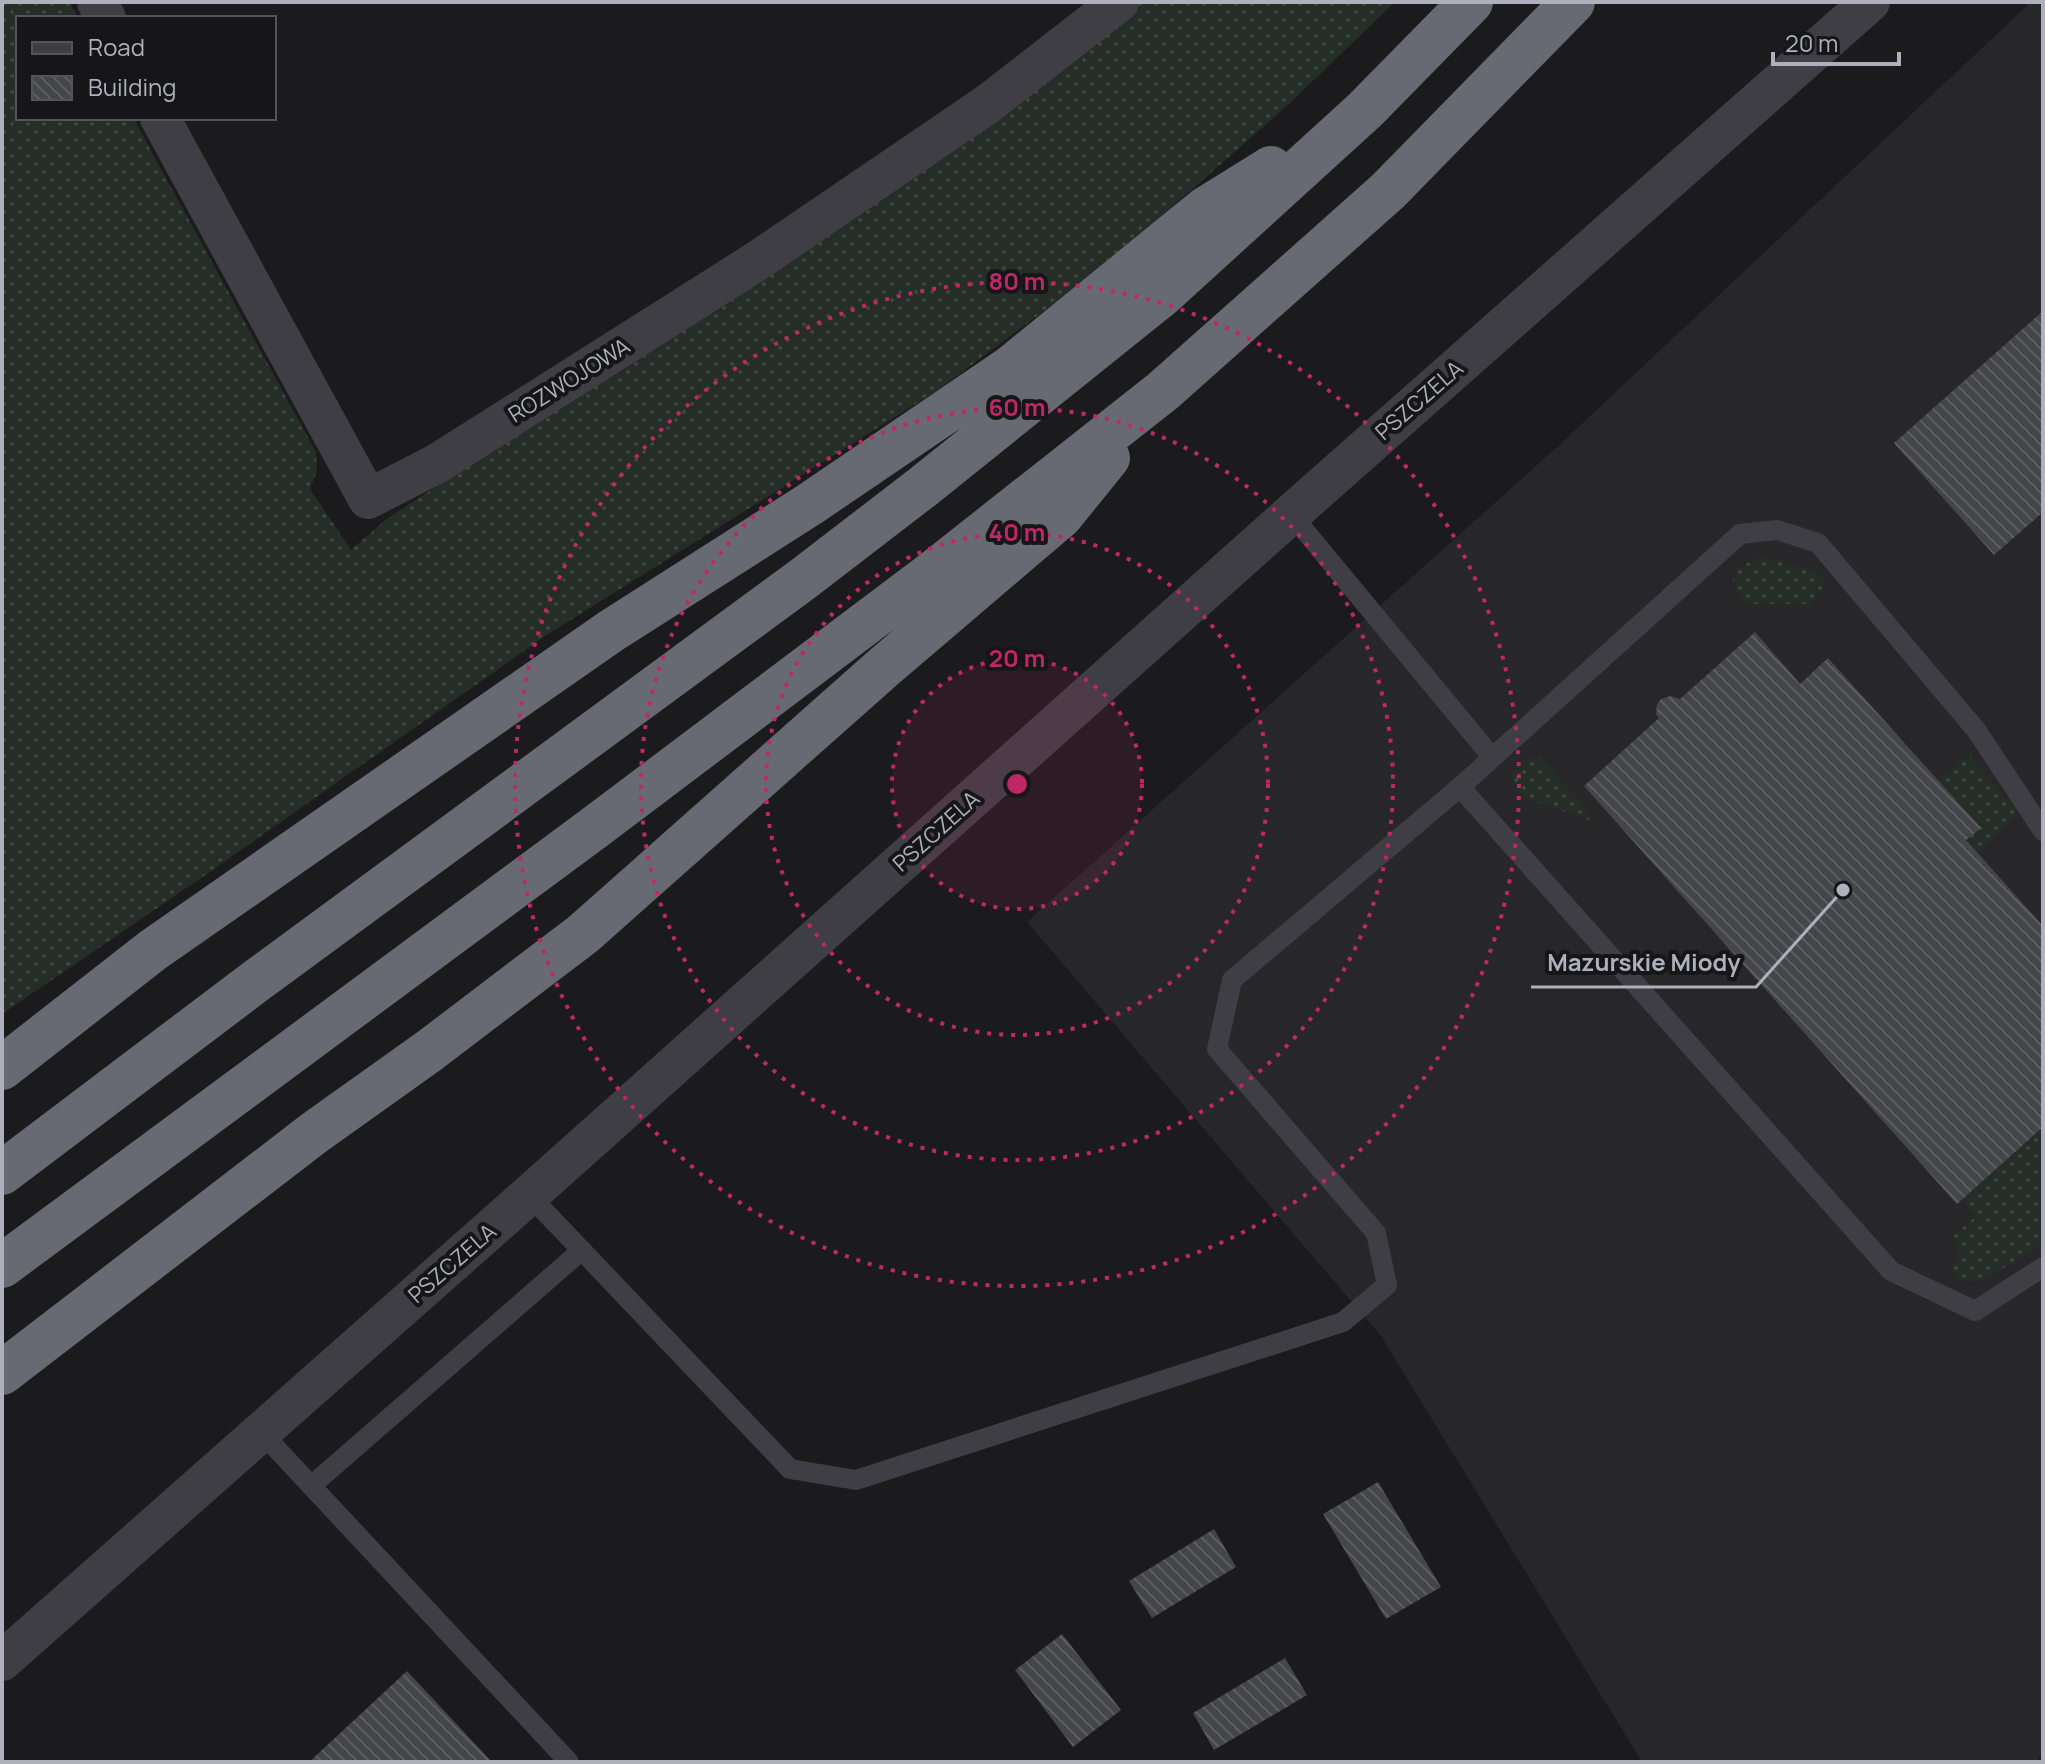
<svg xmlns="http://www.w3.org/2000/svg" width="2045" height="1764" viewBox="0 0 2045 1764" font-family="Manrope,sans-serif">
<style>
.built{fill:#27272a}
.grass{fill:url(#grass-dots)}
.building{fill:url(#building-back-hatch)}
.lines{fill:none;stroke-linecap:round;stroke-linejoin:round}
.lane{stroke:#3e3e44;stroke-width:20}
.street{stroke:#3e3e44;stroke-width:40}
.highway{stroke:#686a73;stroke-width:44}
.ring{fill:none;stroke:#c02765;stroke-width:4;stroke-dasharray:4 8}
.labels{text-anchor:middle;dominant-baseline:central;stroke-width:8;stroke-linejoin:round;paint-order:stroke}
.street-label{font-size:22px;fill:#aeb1bc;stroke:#161618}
.centre{fill:#c02765;stroke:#161618;stroke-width:4}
.ring-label{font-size:24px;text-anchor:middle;font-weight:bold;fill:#c02765;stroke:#161618;stroke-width:8;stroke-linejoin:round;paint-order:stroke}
.leader{fill:none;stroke:#aeb1bc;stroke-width:3}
.callout-dot{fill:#aeb1bc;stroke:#161618;stroke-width:3}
.callout-label{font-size:24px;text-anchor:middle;font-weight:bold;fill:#aeb1bc;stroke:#161618;stroke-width:8;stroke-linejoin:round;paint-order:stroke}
</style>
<defs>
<pattern id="grass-dots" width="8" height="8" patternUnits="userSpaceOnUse" patternTransform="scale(2)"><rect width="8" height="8" fill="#252d27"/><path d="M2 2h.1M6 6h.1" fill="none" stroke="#424944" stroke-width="1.8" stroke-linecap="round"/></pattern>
<pattern id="building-back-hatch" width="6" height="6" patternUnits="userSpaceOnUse" patternTransform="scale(2)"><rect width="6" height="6" fill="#45464a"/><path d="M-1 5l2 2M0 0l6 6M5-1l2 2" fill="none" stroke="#5d5e62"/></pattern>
</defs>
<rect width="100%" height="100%" fill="#1b1b1d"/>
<path class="built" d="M 2031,2 L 2043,2 L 2043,1747 L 2037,1762 L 1642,1762 L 1381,1336 L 1027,922 L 1555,449 Z"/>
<path class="grass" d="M 2,2 L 69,2 L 78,18 L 18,18 L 18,118 L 133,118 L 316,452 L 317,471 L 310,489 L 351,550 L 388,518 L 552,411 L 1138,2 L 1395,2 L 1289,104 L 1155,222 L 1056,302 L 938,390 L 545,636 L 204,876 L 2,1014 Z
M 1761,556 L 1814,571 L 1827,582 L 1810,604 L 1748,604 C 1721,578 1734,570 1761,556 Z
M 1970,755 L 2018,814 L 1978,854 L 1966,840 L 1980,828 L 1938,781 Z
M 1529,756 L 1540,757 L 1594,818 L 1589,820 L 1526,798 L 1510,778 L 1518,763 Z
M 2043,1127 L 2043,1244 L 1983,1280 L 1963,1282 L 1952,1269 L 1959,1252 L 1954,1236 L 1977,1215 L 1962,1200 Z"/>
<path class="building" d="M 2043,311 L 2043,512 L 1994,555 L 1894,443 Z
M 1755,632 L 1800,684 L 1828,658 L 1981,828 L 1966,840 L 2043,926 L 2043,1127 L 1957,1204 L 1584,786 L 1659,718 L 1656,714 L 1657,704 L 1661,699 L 1671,696 L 1680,699 Z
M 1378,1482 L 1441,1587 L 1386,1619 L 1323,1514 Z
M 1214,1529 L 1236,1567 L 1152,1618 L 1129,1581 Z
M 1062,1634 L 1121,1710 L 1073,1747 L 1015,1670 Z
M 1285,1658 L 1307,1695 L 1214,1750 L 1193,1713 Z
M 407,1671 L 492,1762 L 309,1762 Z"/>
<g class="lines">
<path class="lane" d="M 1291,514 L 1492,757
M 1460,787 L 1891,1271 L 1975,1311 L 2043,1267
M 529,1195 L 790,1469 L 856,1480 L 1343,1322 L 1387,1285 L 1376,1233 L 1217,1049 L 1232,980 L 1460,787 L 1740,534 L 1777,530 L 1818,543 L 1977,731 L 2043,831
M 261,1432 L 569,1762
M 311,1486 L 582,1250"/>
<path class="street" d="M 97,2 L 106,18
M 160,118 L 368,499 L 438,463 L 757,261 L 989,103 L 1119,2
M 2,1661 L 529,1195 L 1291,514 L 1870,2"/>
<path class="highway" d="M 2,1068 L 153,950 L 611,631 L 810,504 L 1010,368 L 1205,209 L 1271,168
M 2,1173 L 256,981 L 803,579 L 924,486 L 1163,294 L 1365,110 L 1471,2
M 2,1266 L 594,828 L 931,574 L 1163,391 L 1388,191 L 1573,2
M 2,1373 L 314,1133 L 429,1051 L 583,934 L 884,667 L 1061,516 L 1108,458"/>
</g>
<circle cx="1017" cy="784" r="125" fill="#c02765" fill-opacity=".12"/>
<g class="ring">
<circle cx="1017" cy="784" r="125"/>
<circle cx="1017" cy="784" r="251"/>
<circle cx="1017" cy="784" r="376"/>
<circle cx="1017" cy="784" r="502"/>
</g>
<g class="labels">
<g class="street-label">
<text transform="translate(569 380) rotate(-32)">ROZWOJOWA</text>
<text transform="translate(1419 400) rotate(-41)">PSZCZELA</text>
<text transform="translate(936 831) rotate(-42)">PSZCZELA</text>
<text transform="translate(452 1263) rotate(-41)">PSZCZELA</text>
</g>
</g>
<circle cx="1017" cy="784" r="12" class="centre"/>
<g class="ring-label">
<text x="1017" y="290">80 m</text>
<text x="1017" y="416">60 m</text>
<text x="1017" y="541">40 m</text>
<text x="1017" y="667">20 m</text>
</g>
<path class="leader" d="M1843 890L1756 987H1531"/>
<circle class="callout-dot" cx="1843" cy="890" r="8"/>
<g class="callout-label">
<text x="1644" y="971">Mazurskie Miody</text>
</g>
<rect width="2045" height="1764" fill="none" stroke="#aeb1bc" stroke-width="8"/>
<rect x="16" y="16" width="260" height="104" fill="#161618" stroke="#53545a" stroke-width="2"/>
<rect x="32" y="42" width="40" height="12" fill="#3e3e44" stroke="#53545a" stroke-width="2"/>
<text x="88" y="56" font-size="24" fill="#aeb1bc">Road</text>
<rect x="32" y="76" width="40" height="24" fill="url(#building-back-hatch)" stroke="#53545a" stroke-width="2"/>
<text x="88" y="96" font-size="24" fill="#aeb1bc">Building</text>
<path d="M1773 52v12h126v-12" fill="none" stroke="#aeb1bc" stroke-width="4"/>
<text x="1785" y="52" font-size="24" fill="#aeb1bc" stroke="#161618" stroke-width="6" paint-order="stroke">20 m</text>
</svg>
